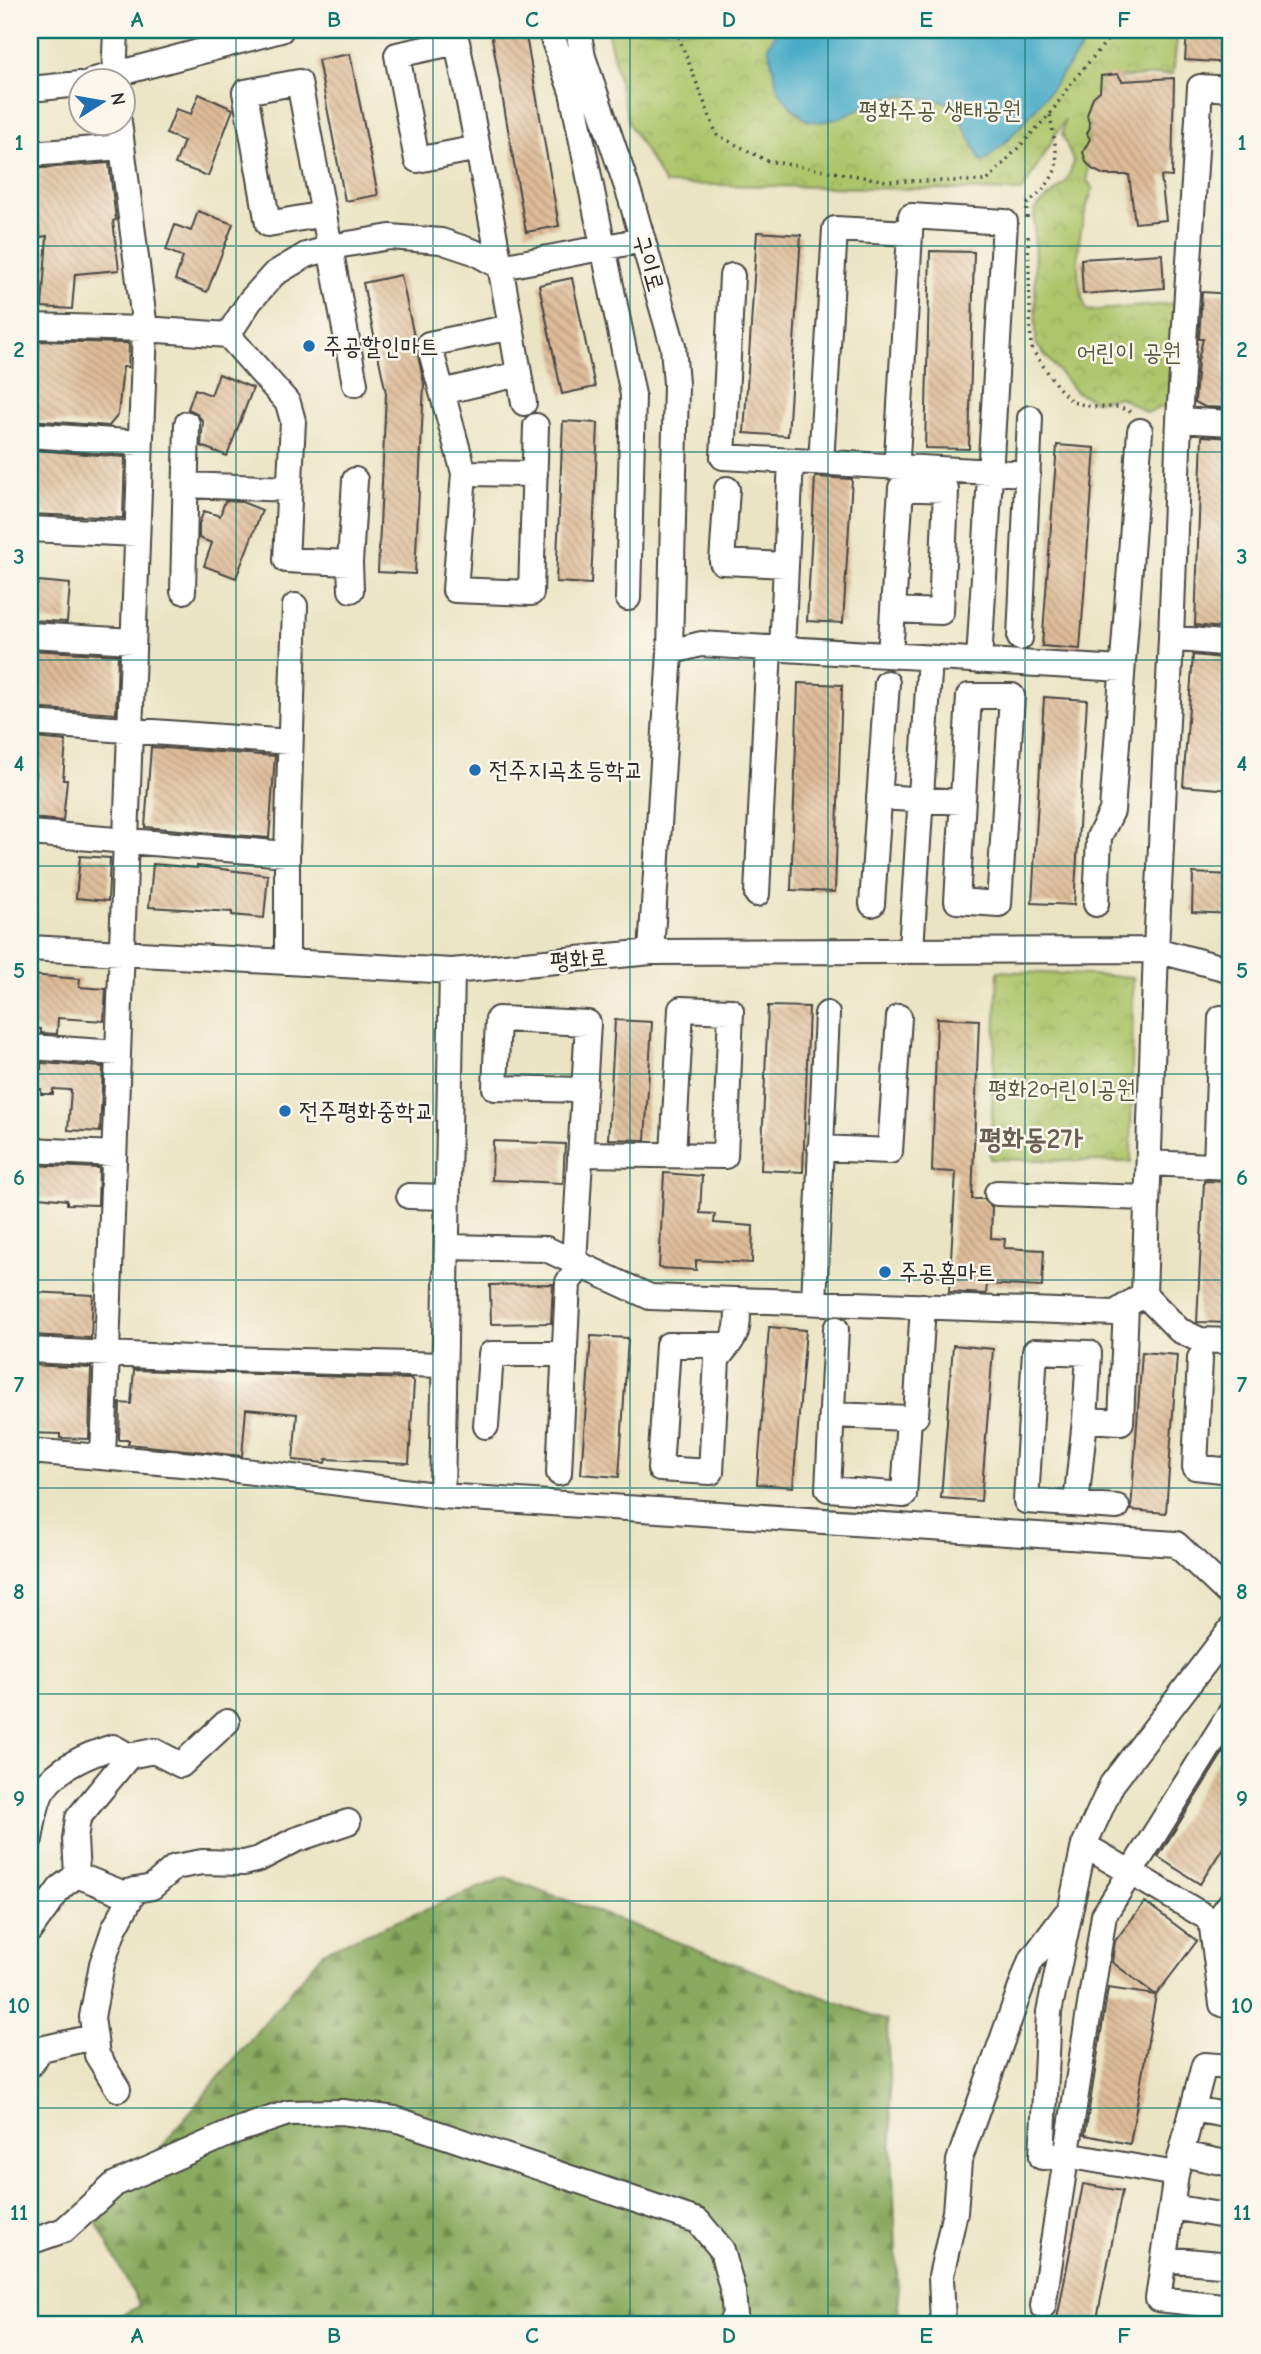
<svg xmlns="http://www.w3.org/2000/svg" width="1261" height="2354" viewBox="0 0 1261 2354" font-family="'Comic Neue','Poor Story',sans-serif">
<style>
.forest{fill:url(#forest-firs);stroke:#5a6a44;stroke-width:2}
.park{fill:url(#park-crowns);stroke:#6c784a;stroke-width:2}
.water{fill:#47abc7;stroke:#396b79;stroke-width:2}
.building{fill:url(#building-back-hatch)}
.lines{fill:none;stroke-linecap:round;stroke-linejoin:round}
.minor-casing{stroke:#484742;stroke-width:28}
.path{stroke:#484742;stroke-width:3.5;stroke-dasharray:2 5;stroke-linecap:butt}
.minor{stroke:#fff;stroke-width:24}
.grid{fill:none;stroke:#0f766e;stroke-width:2;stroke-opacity:0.55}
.poi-dot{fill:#1f6fb2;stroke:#fbf7ec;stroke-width:2.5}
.labels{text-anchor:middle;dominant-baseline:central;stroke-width:5;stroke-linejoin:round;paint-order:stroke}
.park-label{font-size:24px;fill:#52593e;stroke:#fbf7ec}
.street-label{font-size:24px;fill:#2b2b2b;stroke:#fbf7ec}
.poi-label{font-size:24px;fill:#2b2b2b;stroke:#fbf7ec;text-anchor:start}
.quarter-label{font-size:28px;font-weight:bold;fill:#6a5e52;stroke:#fbf7ec}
.neatline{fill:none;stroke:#0f766e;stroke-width:2.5}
.grid-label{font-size:23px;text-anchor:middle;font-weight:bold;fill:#0f766e}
</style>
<defs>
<pattern id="forest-firs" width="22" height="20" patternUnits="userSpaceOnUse" patternTransform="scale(1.75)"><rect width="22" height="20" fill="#8aaa5e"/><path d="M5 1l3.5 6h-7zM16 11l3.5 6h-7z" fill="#718b4e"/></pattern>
<pattern id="park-crowns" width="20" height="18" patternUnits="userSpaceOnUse" patternTransform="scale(1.75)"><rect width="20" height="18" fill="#aec56a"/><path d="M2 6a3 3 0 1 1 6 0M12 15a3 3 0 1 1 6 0" fill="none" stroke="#96a95c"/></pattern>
<pattern id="building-back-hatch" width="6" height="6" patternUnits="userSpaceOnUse" patternTransform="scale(1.75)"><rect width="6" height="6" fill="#debc99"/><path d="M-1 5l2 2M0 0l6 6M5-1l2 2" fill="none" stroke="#b4997d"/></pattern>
</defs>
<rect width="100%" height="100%" fill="#fbf7ec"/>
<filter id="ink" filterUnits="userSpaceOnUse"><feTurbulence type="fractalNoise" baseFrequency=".0143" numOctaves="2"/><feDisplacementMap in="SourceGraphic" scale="14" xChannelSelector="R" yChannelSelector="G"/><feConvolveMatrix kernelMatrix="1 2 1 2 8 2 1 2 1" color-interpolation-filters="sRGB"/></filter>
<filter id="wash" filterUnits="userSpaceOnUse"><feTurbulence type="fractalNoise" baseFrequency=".00686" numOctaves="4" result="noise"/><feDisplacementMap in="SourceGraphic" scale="28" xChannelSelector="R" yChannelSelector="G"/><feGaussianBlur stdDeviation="1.57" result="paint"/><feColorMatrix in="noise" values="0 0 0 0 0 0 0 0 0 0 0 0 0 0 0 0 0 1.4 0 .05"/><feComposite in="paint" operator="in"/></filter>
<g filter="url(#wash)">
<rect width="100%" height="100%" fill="#ebe4c4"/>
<path class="forest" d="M 505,1877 L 887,2021 L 899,2324 L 103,2324 L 140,2306 L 97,2224 L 324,1951 Z"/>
<path class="park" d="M 607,30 L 1178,30 L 1173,74 L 1107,79 L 1090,107 L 1087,180 L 1093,189 C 1078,227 1071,272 1087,311 L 1178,303 L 1172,403 L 1147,413 L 1120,397 L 1095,401 L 1076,392 L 1036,344 L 1034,210 L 1066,182 L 1074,162 L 1062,134 L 1065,119 L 1022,191 L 665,184 L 629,124 Z
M 998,971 L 1133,977 L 1131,1162 L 990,1159 Z"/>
<path class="water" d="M 777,30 L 1095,30 C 1060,76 1028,126 982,163 L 955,109 L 946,102 L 904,96 L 881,99 L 840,118 L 821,122 L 808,121 L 791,107 L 778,90 L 768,46 Z"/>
<g id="blocks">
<path class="building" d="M 504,30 L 525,30 L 559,226 L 526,232 L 491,32 Z
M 1187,30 L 1231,30 L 1231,63 L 1185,60 Z
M 350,54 L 378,195 L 345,201 L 318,60 Z
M 1118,74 L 1122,81 L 1174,78 L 1172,177 L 1161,176 L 1166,220 L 1135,223 L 1129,175 L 1104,175 L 1092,169 L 1086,162 L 1083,152 L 1090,139 L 1087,134 L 1090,127 L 1087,115 L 1093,97 L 1100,91 L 1101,76 Z
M 199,94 L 233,109 L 208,176 L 175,164 L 184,141 L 166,134 L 176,109 L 191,114 Z
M 109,163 L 116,220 L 113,221 L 119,270 L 75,274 L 72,309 L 42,307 L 47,236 L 40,237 L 30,169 Z
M 198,211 L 233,224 L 207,292 L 175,280 L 183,257 L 166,250 L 175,225 L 191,231 Z
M 757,232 L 801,235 L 788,436 L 744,433 Z
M 930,251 L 974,252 L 969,449 L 925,448 Z
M 1162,254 L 1164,288 L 1083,294 L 1081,259 Z
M 401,275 L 424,384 L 415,574 L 378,572 L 386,393 L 363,283 Z
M 572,278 L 595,387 L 562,394 L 539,285 Z
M 1202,292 L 1231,294 L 1231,323 L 1226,322 L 1224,374 L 1231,375 L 1231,408 L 1205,407 L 1195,402 L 1198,360 L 1203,339 L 1199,339 Z
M 39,341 L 127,343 L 129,345 L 128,367 L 123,367 L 118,415 L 109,426 L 30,420 L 30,382 L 37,383 Z
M 219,374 L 253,388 L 227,456 L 201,446 L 203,421 L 195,412 L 188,409 L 195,389 L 211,395 Z
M 563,421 L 598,423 L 591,584 L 556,582 Z
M 1202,436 L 1231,438 L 1231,473 L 1229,473 L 1227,506 L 1227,524 L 1231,524 L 1231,629 L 1195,625 Z
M 1057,445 L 1095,448 L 1080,649 L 1042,646 Z
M 35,450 L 125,457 L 123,518 L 30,514 L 30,478 L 34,478 Z
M 815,477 L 852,479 L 843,623 L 807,621 Z
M 225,501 L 242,502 L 262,510 L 236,578 L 204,566 L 212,543 L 199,538 L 199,524 L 204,511 L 220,516 Z
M 38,581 L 70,584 L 67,622 L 30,620 L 30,583 L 38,584 Z
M 30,650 L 118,655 L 116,714 L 30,708 Z
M 1193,655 L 1231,659 L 1231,790 L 1183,786 Z
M 798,683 L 842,685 L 835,892 L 791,890 Z
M 1044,697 L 1087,700 L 1074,905 L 1032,903 Z
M 34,738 L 66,741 L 63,780 L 67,780 L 63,821 L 31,818 L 36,772 L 31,772 Z
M 151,747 L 275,756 L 269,838 L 145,827 Z
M 80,856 L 110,858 L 108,901 L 76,898 Z
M 153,864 L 197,868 L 197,866 L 268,875 L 264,918 L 232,915 L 232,912 L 149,907 Z
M 1193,873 L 1231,875 L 1231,914 L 1192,912 Z
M 30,975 L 80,979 L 79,987 L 106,989 L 104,1021 L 58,1018 L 57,1034 L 41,1033 L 41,1029 L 30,1028 Z
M 768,1006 L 809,1007 L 803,1172 L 761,1170 Z
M 937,1018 L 979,1020 L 972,1199 L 984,1199 L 992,1207 L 991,1238 L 1005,1239 L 1004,1248 L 1044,1250 L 1042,1287 L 987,1284 L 986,1294 L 949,1292 L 956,1172 L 932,1171 Z
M 615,1020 L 652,1022 L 645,1140 L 608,1139 Z
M 41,1063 L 103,1067 L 100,1132 L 68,1130 L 71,1090 L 53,1089 L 53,1094 L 41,1094 L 41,1089 L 30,1089 L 30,1069 L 41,1069 Z
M 493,1141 L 565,1144 L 563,1183 L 492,1180 Z
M 30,1165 L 99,1168 L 98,1205 L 67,1204 L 67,1200 L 30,1196 Z
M 664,1173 L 702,1176 L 700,1213 L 715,1214 L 714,1223 L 753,1226 L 752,1263 L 696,1260 L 696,1270 L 659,1268 Z
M 1204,1181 L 1231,1182 L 1231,1323 L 1197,1322 Z
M 553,1284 L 551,1323 L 491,1324 L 490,1285 Z
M 30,1292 L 93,1295 L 91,1338 L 30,1335 Z
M 769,1327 L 806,1330 L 793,1487 L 757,1484 Z
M 591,1336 L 628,1338 L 619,1477 L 581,1474 Z
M 953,1345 L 993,1349 L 981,1501 L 941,1498 Z
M 1142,1352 L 1177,1355 L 1166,1513 L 1131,1510 Z
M 30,1365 L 91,1368 L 89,1439 L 60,1438 L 60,1434 L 30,1433 Z
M 134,1370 L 411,1379 L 414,1382 L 409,1463 L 326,1459 L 325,1463 L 293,1460 L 297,1414 L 246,1409 L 242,1456 L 128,1444 L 129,1440 L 119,1440 L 120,1403 L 131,1404 Z
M 1231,1740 L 1231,1835 L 1200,1884 L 1158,1857 Z
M 1145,1902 L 1197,1941 L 1156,1995 L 1112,1962 L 1115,1941 Z
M 1108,1988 L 1156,1995 L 1130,2144 L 1085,2135 Z
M 1083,2184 L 1122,2191 L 1096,2324 L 1057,2319 Z"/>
</g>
</g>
<g filter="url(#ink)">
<use href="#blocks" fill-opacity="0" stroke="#484742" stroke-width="2"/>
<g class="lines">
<defs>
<path id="minor" d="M 550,30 L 572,92 L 633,395 L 628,598
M 578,30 L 583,57 L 631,199 L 673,346 L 676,384 L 670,652 L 651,952
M 94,80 L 281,30
M 114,80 L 116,30
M 30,89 L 80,84
M 478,148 L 417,160 L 397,55 L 457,42 C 481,162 504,282 524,403
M 30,154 L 122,147
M 324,214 L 268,224 L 245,92 L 299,82 C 318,183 337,283 355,384
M 732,276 L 723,457 L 1028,474
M 30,326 L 145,329 L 228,335 L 250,301 L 274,274 L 306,255 L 342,245 L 390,237 L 441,241 L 474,252 L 501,267 L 643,240
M 511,327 L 429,344 L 464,473 L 455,590 L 531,593 L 536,426
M 228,335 L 288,403 L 293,421 L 286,560 L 350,563
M 442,392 L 519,374
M 1179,420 L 1231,423
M 30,435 L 140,443
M 897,457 L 911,216 L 1005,222 L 979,661
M 821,463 L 835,229 L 910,233
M 464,473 L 535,474
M 186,485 L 289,489
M 727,489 L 722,562 L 786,565
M 30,529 L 137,534
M 351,590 L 350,563 L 355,480
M 183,591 L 187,424
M 30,635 L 133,641
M 1020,638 L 1030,418
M 1171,638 L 1231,644
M 782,649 L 791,461
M 670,652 L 701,644 L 1122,669
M 890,655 L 901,488 L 946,490 L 941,612 L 893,610
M 969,696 L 1012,696 L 999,904 L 957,901 Z
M 30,723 L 290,742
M 879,797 L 962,802
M 30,833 L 287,854
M 757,894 L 769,648
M 872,904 L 887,683
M 1096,904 L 1099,837 L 1112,811 L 1140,431
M 30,948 L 452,971 L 651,952 L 1156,950 L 1231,970
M 911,949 L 930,658
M 287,962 L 287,854 L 295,606
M 30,1047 L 118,1053
M 820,1148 L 890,1151 L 899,1017
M 30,1150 L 114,1154
M 580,1154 L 725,1156 L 731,1011 L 681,1009 L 673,1155
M 1149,1163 L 1231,1167
M 1216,1166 L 1221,1018
M 997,1193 L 1147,1198
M 409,1196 L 448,1197
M 447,1247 L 546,1249 L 650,1297 L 1115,1313 L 1144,1294 L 1156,950 L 1171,638 L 1179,420 L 1200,87 L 1231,89
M 574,1262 C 579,1183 583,1103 588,1023 L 498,1019 L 495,1088 L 584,1090
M 1144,1294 L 1179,1330 L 1200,1340 L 1231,1341
M 814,1302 L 827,1014
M 836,1329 L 828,1489 L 904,1495 L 909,1418 L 916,1416 L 923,1306
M 728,1345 L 668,1345 L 660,1469 L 711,1472 L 717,1359 C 739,1332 738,1335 738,1300
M 30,1350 L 189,1358 L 444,1365
M 1200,1358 L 1195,1467 L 1231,1471
M 832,1415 L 909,1418
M 1085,1420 L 1121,1422 L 1126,1306
M 486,1426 L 491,1354 L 565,1354
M 30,1451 L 205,1466 L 442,1496 L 1176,1544 L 1231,1596
M 103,1457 L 145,329 L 119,122
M 559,1473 L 568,1282 L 581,1266
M 442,1496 L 452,971
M 1076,1504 L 1085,1420 L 1089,1353 L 1035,1351 L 1026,1501 L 1117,1507
M 30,1839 C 33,1824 35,1803 43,1790 C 58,1767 87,1755 113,1747 L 129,1756 L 154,1751 L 181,1765 L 227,1722
M 1084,1845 L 1211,1920 L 1222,2004 L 1231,2007
M 77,1875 L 75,1839 L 78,1818 L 129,1756
M 1212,1928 L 1231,1902
M 30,1930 L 61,1887 L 77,1875 L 122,1893 L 152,1887 L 175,1867 L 202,1862 L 244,1863 L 259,1859 L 295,1840 L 348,1822
M 30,2065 L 41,2049 L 93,2037
M 1231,2067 L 1204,2065 L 1176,2174 L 1158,2299 L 1231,2307 L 1231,2304
M 118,2089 L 97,2055 L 92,2017 L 102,1964 L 114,1929 L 135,1890
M 1193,2109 L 1231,2116
M 1182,2154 L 1231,2164
M 1176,2174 L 1066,2155 L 1042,2157 L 1049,2012 L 1084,1845 L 1112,1784 L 1231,1629
M 1172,2207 L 1231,2217
M 30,2242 L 64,2230 L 115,2184 L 235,2131 L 288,2113 L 342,2112 L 395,2119 L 698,2221 L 722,2250 L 733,2292 L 735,2315 L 730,2324
M 1164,2259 L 1231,2265
M 1043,2306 L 1104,1915 L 1231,1712
M 943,2324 L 941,2276 L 955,2212 L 959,2161 L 1030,1962 L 1066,1914"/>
</defs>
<use href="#minor" class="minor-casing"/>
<path class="path" d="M 676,30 L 717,135 L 768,161 L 887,181 L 987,181 L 1050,114 L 1072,82 L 1116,30
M 1027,218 L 1027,204 C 1067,170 1057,162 1050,114
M 1028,236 L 1031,348 L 1057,386 L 1072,402 L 1093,407 L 1119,407 L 1131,412"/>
<use href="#minor" class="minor"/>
</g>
</g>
<path class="grid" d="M 236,30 L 236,2324M 433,30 L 433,2324M 630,30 L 630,2324M 828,30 L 828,2324M 1025,30 L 1025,2324M 30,246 L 1231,246M 30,452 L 1231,452M 30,660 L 1231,660M 30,866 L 1231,866M 30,1074 L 1231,1074M 30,1280 L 1231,1280M 30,1488 L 1231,1488M 30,1694 L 1231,1694M 30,1901 L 1231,1901M 30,2108 L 1231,2108"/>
<g class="poi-dot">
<circle cx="309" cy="346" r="7"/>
<circle cx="475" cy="770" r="7"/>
<circle cx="285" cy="1111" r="7"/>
<circle cx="885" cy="1272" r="7"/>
</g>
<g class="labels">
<g class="park-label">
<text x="940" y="110">평화주공 생태공원</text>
<text x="1129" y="352">어린이 공원</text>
<text x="1062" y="1089">평화2어린이공원</text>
</g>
<g class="street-label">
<text transform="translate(649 263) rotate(74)">구이로</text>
<text transform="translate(579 959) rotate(-5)">평화로</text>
</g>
<g class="poi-label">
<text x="323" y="346">주공할인마트</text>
<text x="489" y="770">전주지곡초등학교</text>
<text x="299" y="1111">전주평화중학교</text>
<text x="899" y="1272">주공홈마트</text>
</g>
<g class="quarter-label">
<text x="1031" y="1139">평화동2가</text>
</g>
</g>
<rect width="1261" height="2354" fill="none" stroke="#fbf7ec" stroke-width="77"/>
<g transform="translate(102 102) rotate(79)"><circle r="33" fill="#fbf7ec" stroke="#a8a59f" stroke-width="2"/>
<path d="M0-5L12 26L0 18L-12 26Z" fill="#1f6fb2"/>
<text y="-10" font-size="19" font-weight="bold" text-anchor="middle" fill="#2b2b2b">N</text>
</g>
<rect x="38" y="38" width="1184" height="2278" class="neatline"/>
<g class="grid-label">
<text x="137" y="27">A</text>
<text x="334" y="27">B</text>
<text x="532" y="27">C</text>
<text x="729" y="27">D</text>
<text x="926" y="27">E</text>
<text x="1124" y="27">F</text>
<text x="19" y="150">1</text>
<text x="1242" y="150">1</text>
<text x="19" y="357">2</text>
<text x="1242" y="357">2</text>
<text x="19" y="564">3</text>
<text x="1242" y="564">3</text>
<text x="19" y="771">4</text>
<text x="1242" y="771">4</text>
<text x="19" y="978">5</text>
<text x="1242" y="978">5</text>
<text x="19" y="1185">6</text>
<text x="1242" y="1185">6</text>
<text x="19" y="1392">7</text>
<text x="1242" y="1392">7</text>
<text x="19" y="1599">8</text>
<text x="1242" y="1599">8</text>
<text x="19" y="1806">9</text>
<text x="1242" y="1806">9</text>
<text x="19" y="2013">10</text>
<text x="1242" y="2013">10</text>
<text x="19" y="2220">11</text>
<text x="1242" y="2220">11</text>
<text x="137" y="2343">A</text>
<text x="334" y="2343">B</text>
<text x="532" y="2343">C</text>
<text x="729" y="2343">D</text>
<text x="926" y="2343">E</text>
<text x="1124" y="2343">F</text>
</g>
</svg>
